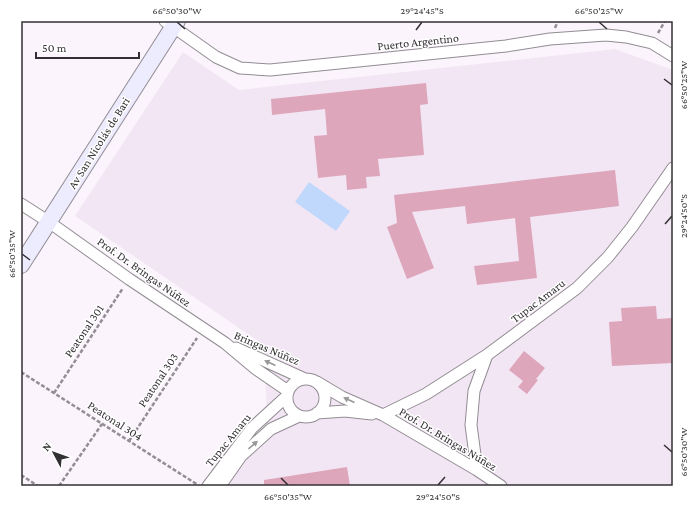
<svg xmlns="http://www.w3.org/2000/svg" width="694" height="507" viewBox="0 0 694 507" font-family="'Crimson Pro',serif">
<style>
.built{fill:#f3e6f4}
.water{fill:#c0d8fc}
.building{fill:#dea6bb}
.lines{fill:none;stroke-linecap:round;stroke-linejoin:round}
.street-casing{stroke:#928c93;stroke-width:13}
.secondary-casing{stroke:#928c93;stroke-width:18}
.path{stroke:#938e94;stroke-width:2.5;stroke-dasharray:4 2;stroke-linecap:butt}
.street{stroke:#fff;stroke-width:11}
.secondary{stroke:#edebfe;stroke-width:16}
.oneway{fill:#999899}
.ticks{fill:none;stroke:#333033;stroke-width:1.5}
.labels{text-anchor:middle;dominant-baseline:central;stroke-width:3;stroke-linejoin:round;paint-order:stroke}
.street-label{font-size:12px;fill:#333033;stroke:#fff}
.neatline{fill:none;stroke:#333033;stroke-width:1.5}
.ticks-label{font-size:10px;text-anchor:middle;fill:#333033}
</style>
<rect width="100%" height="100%" fill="#fbf4fc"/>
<path class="built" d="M 615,49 L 673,70 L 673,486 L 220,486 L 226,475 L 267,421 L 264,345 L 75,216 L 183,52 L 239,90 Z"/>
<path class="water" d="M 309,182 L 350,211 L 336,231 L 295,202 Z"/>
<path class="building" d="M 426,83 L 428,104 L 420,105 L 424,155 L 378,159 L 380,176 L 366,177 L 367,188 L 347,190 L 346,175 L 318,178 L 314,136 L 327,135 L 325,109 L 272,115 L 271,99 Z
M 615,170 L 619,206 L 530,217 L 537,278 L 477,285 L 474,266 L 519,261 L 515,218 L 467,224 L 465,206 L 412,212 L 434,268 L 407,279 L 387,227 L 397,223 L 394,195 Z
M 656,306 L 657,319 L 673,318 L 673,363 L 612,366 L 609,322 L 622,321 L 621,308 Z
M 524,351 L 545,368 L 536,379 L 538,380 L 527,394 L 518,387 L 523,381 L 509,370 Z
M 347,467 L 350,486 L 264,486 L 264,480 Z"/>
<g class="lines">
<defs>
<path id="street" d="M 165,21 L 216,57 L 240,68 L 270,70 L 506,46 L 550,39 L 606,35 L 626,37 L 652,43 L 673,56
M 21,204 L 49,222 L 129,279 L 225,343 L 256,369 L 288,391
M 236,348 L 305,379
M287 398a19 19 0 1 1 38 0a19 19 0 1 1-38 0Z
M 317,382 L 342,397 L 383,415 L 477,470 L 501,486
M 317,413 L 345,411 L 372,414
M 383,415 L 426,394 L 487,355 L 577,288 L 608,257 L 632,227 L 673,168
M 477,470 L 471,425 L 474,391 L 487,355
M 208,486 L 252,428 L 287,396
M 220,486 L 241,456 L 271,429 L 299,416"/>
<path id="secondary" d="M 21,265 L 177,21"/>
</defs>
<use href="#street" class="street-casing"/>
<use href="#secondary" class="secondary-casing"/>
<path class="path" d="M 555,28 L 558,21
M 658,33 L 665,21
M 21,372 L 198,485
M 54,393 L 123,288
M 129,441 L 197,338
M 21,475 L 38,486
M 59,486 L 102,424"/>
<use href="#street" class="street"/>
<use href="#secondary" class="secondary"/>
</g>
<defs><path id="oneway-solid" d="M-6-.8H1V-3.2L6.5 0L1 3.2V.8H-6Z"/></defs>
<g class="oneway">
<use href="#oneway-solid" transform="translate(270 363) rotate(-156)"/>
<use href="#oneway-solid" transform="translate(349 400) rotate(-156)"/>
<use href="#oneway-solid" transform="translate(253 445) rotate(-41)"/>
</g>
<path class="ticks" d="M 177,22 L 185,29M 599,22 L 607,29M 416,30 L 422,22M 664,79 L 672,85M 665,224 L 672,216M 22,254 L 30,260M 664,445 L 672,452M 281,478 L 288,485M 438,485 L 445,477"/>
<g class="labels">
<g class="street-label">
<text transform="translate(418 42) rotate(-6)">Puerto Argentino</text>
<text transform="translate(99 143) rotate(-58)">Av San Nicolás de Bari</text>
<text transform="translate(144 272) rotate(35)">Prof. Dr. Bringas Núñez</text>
<text transform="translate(538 301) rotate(-37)">Tupac Amaru</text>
<text transform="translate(84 331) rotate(-56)">Peatonal 301</text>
<text transform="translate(267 348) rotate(23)">Bringas Núñez</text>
<text transform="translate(158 380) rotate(-56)">Peatonal 303</text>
<text transform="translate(115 421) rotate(33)">Peatonal 304</text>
<text transform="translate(448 439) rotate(31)">Prof. Dr. Bringas Núñez</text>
<text transform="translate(228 440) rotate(-51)">Tupac Amaru</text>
</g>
</g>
<rect width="694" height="507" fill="none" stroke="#ffffff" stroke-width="44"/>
<g transform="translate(54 453) rotate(311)" stroke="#ffffff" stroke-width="3" paint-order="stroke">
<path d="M0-3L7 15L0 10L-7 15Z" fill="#333033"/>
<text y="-6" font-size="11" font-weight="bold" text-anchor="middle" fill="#333033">N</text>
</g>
<path d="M36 52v6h103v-6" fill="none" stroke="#333033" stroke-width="2"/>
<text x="42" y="52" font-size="12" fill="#333033" stroke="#ffffff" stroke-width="3" paint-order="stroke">50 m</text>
<rect x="22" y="22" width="650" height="463" class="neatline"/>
<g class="ticks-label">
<text x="177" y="14">66°50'30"W</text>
<text x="422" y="14">29°24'45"S</text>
<text x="599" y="14">66°50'25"W</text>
<text transform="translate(683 85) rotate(-90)" y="4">66°50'25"W</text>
<text transform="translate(683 216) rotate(-90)" y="4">29°24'50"S</text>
<text transform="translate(11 254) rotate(-90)" y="4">66°50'35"W</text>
<text transform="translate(683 452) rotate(-90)" y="4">66°50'30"W</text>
<text x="288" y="500">66°50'35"W</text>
<text x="438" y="500">29°24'50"S</text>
</g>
</svg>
